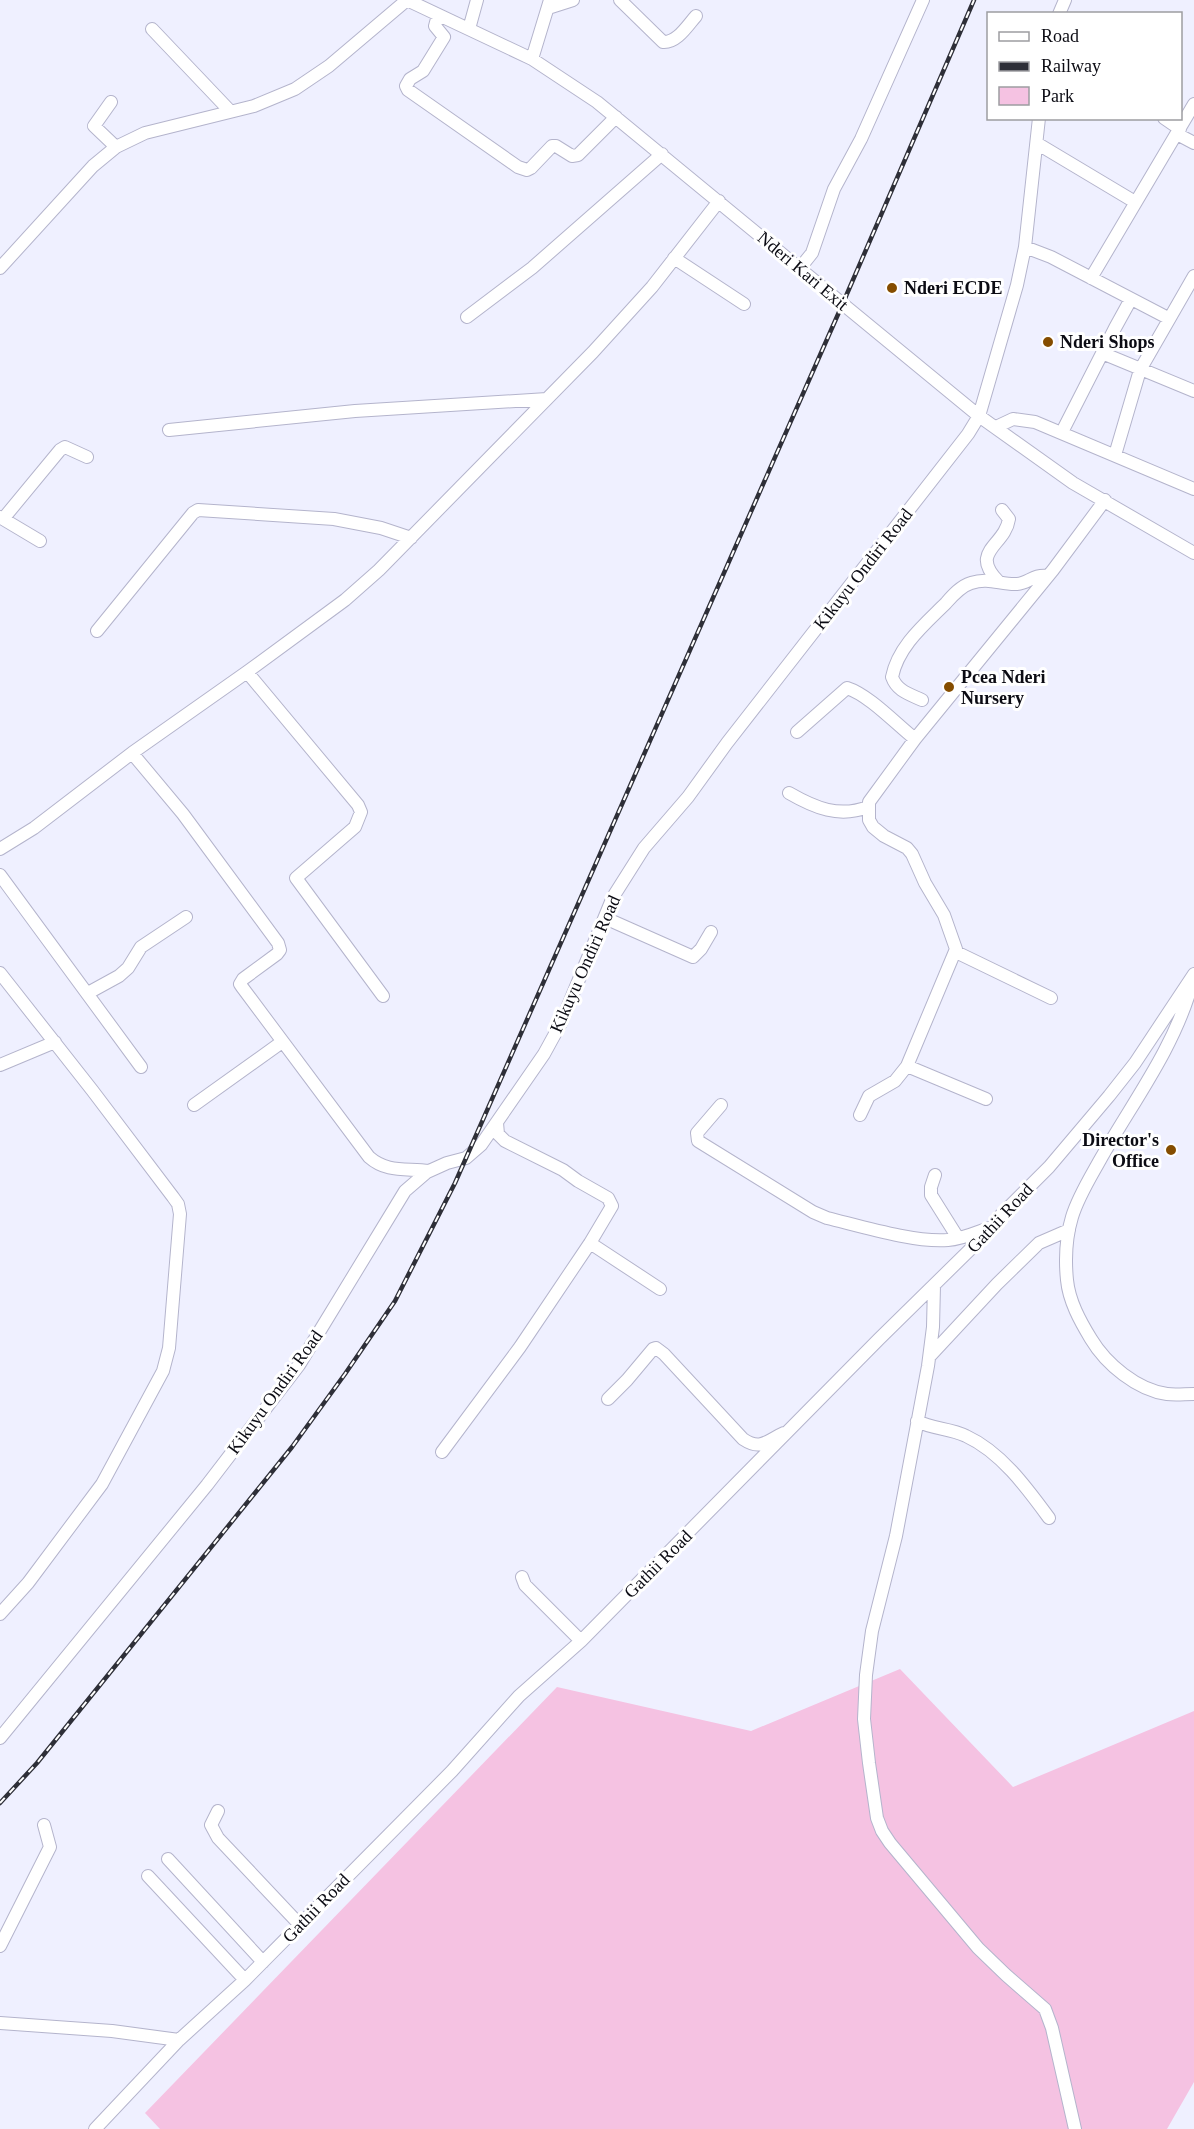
<svg xmlns="http://www.w3.org/2000/svg" width="1194" height="2129" viewBox="0 0 1194 2129" font-family="Georgia,serif">
<style>
.green{fill:#f5c2e2}
.lines{fill:none;stroke-linecap:round;stroke-linejoin:round}
.minor-casing{stroke:#b4b4cc;stroke-width:14}
.minor{stroke:#fff;stroke-width:12}
.rail-casing{stroke:#2e2f38;stroke-width:4.5}
.rail{stroke:#fff;stroke-width:2;stroke-dasharray:7;stroke-linecap:butt}
.poi-dot{fill:#854d00;stroke:#fff;stroke-width:2}
.labels{text-anchor:middle;dominant-baseline:central;stroke-width:6;stroke-linejoin:round;paint-order:stroke}
.street-label{font-size:18px;fill:#0b0b13;stroke:#fff}
.poi-label{font-size:18px;font-weight:bold;fill:#0b0b13;stroke:#fff;text-anchor:start}
</style>
<rect width="100%" height="100%" fill="#eff0ff"/>
<path class="green" d="M 900,1669 L 1013,1787 L 1194,1711 L 1194,2082 L 1167,2129 L 160,2129 L 145,2113 L 557,1687 L 751,1731 Z"/>
<g class="lines">
<defs>
<path id="minor" d="M 620,0 L 663,42 C 677,43 687,26 696,16
M 548,8 L 573,0
M 1059,14 L 1065,0
M 438,15 L 435,26 L 444,37 L 423,71 L 410,79 L 406,86 L 408,90 L 518,167 L 527,170 L 531,168 L 552,146 L 556,146 L 572,156 L 578,155 L 616,117
M 152,29 L 230,111
M 469,29 L 477,0
M 532,59 L 550,0
M 111,102 L 94,126 L 116,147
M 1164,118 L 1180,129
M 1177,134 L 1194,143
M 1038,144 L 1135,202
M 1025,247 L 1051,257 L 1168,318
M 674,258 L 744,304
M 0,268 L 93,166 L 116,147 L 145,133 L 254,106 L 295,89 L 329,66 L 407,0 L 532,59 L 597,102 L 979,416 L 1073,483 L 1194,553
M 800,268 L 812,253 L 834,189 L 861,139 L 923,0
M 1091,278 L 1194,104
M 467,317 L 532,268 L 662,154
M 1102,353 L 1194,391
M 996,427 L 1013,419 L 1035,422 L 1194,489
M 169,430 L 355,411 L 547,399
M 1062,432 L 1115,328 L 1131,299
M 1115,455 L 1140,370 L 1194,276
M 0,517 L 3,519 L 60,450 L 65,447 L 87,457
M 3,519 L 40,541
M 998,581 C 969,551 1005,546 1009,519 L 1002,510
M 97,631 L 193,513 L 198,510 L 334,519 L 381,528 L 411,538
M 247,672 L 358,805 L 361,812 L 355,827 L 296,878 L 383,996
M 922,700 C 909,694 897,691 892,677 C 898,646 925,624 946,603 C 953,595 961,586 971,583 C 989,577 1001,585 1017,584 C 1029,583 1033,574 1048,576
M 797,732 L 847,688 C 869,695 896,724 915,739
M 132,753 L 183,814 L 278,943 L 280,950 L 277,954 L 243,979 L 240,984 L 242,987 L 369,1157 C 387,1173 406,1168 429,1171
M 789,793 C 815,808 839,818 868,807
M 0,849 L 34,828 L 132,753 L 247,672 L 345,600 L 379,570 L 593,352 L 652,287 L 719,201
M 0,875 L 141,1067
M 605,918 L 693,957 L 701,949 L 711,932
M 956,952 L 1051,998
M 0,973 L 92,1090 L 173,1197 L 178,1204 L 180,1214 L 169,1348 L 163,1371 L 102,1484 L 28,1583 L 0,1614
M 1191,987 C 1173,1050 1132,1103 1100,1160 C 1090,1178 1078,1197 1072,1217 C 1066,1237 1065,1260 1067,1280 C 1069,1301 1080,1321 1091,1339 C 1106,1364 1137,1390 1167,1394 C 1175,1395 1185,1394 1194,1394
M 88,993 L 119,976 L 128,968 L 141,947 L 186,917
M 0,1065 L 55,1042
M 907,1066 L 986,1099
M 194,1105 L 282,1042
M 721,1105 L 697,1133 L 698,1141 L 813,1212 L 827,1218 C 860,1226 916,1243 948,1240 C 962,1239 975,1233 989,1228
M 860,1115 L 869,1096 L 895,1081 L 907,1066 L 956,949 L 944,915 L 925,883 L 912,854 L 907,848 L 884,836 L 873,827 L 869,820 L 869,802 L 915,739 L 1053,570 L 1105,500
M 935,1175 L 931,1187 L 931,1195 L 958,1238
M 590,1243 L 660,1289
M 934,1285 L 933,1327 L 928,1366 L 896,1536 L 872,1631 L 866,1675 L 864,1719 L 869,1763 L 877,1818 L 882,1831 L 890,1843 L 978,1948 L 1006,1975 L 1045,2009 L 1052,2028 L 1075,2129
M 930,1356 L 997,1284 L 1039,1243 L 1069,1230
M 608,1399 L 627,1380 L 653,1349 L 656,1348 L 664,1354 L 743,1439 C 761,1451 766,1441 784,1433
M 917,1421 C 932,1429 950,1428 966,1436 C 1001,1452 1027,1488 1049,1518
M 442,1452 L 520,1347 L 590,1243 L 612,1206 L 608,1198 L 578,1181 L 563,1170 L 505,1141 L 498,1134 L 497,1123
M 522,1577 L 525,1585 L 581,1641
M 0,1738 L 207,1485 L 299,1365 L 405,1191 L 427,1172 L 447,1163 L 466,1158 L 481,1145 L 544,1054 L 561,1023 L 613,897 L 644,848 L 688,797 L 727,743 L 968,434 L 979,416 L 1017,285 L 1025,247 L 1039,118
M 218,1811 L 211,1825 L 218,1838 L 300,1925
M 168,1859 L 263,1962
M 148,1876 L 245,1980
M 0,1946 L 50,1847 L 44,1825
M 0,2023 L 112,2031 L 179,2040
M 95,2129 L 179,2040 L 245,1980 L 452,1771 L 519,1696 L 581,1641 L 879,1339 L 994,1226 L 1001,1215 L 1049,1167 L 1109,1096 L 1135,1063 L 1194,974"/>
</defs>
<use href="#minor" class="minor-casing"/>
<use href="#minor" class="minor"/>
<defs>
<path id="rail" d="M 0,1803 L 37,1763 L 292,1447 L 345,1374 L 395,1301 L 455,1183 L 843,303 L 974,0"/>
</defs>
<use href="#rail" class="rail-casing"/>
<use href="#rail" class="rail"/>
</g>
<g class="poi-dot">
<circle cx="892" cy="288" r="6"/>
<circle cx="1048" cy="342" r="6"/>
<circle cx="949" cy="687" r="6"/>
<circle cx="1171" cy="1150" r="6"/>
</g>
<g class="labels">
<g class="street-label">
<text transform="translate(803 271) rotate(40)">Nderi Kari Exit</text>
<text transform="translate(863 569) rotate(-52)">Kikuyu Ondiri Road</text>
<text transform="translate(585 964) rotate(-66)">Kikuyu Ondiri Road</text>
<text transform="translate(1000 1218) rotate(-47)">Gathii Road</text>
<text transform="translate(275 1392) rotate(-54)">Kikuyu Ondiri Road</text>
<text transform="translate(658 1564) rotate(-45)">Gathii Road</text>
<text transform="translate(316 1908) rotate(-46)">Gathii Road</text>
</g>
<g class="poi-label">
<text x="904" y="288">Nderi ECDE</text>
<text x="1060" y="342">Nderi Shops</text>
<text x="961" y="677">Pcea Nderi<tspan x="961" dy="21">Nursery</tspan></text>
<text x="1159" y="1140" text-anchor="end">Director's<tspan x="1159" dy="21">Office</tspan></text>
</g>
</g>
<rect x="987" y="12" width="195" height="108" fill="#ffffff" stroke="#9d9da1" stroke-width="1.5"/>
<rect x="999" y="32" width="30" height="9" fill="#ffffff" stroke="#9d9da1" stroke-width="1.5"/>
<text x="1041" y="42" font-size="18" fill="#0b0b13">Road</text>
<rect x="999" y="62" width="30" height="9" fill="#2e2f38" stroke="#9d9da1" stroke-width="1.5"/>
<text x="1041" y="72" font-size="18" fill="#0b0b13">Railway</text>
<rect x="999" y="87" width="30" height="18" fill="#f5c2e2" stroke="#9d9da1" stroke-width="1.5"/>
<text x="1041" y="102" font-size="18" fill="#0b0b13">Park</text>
</svg>
